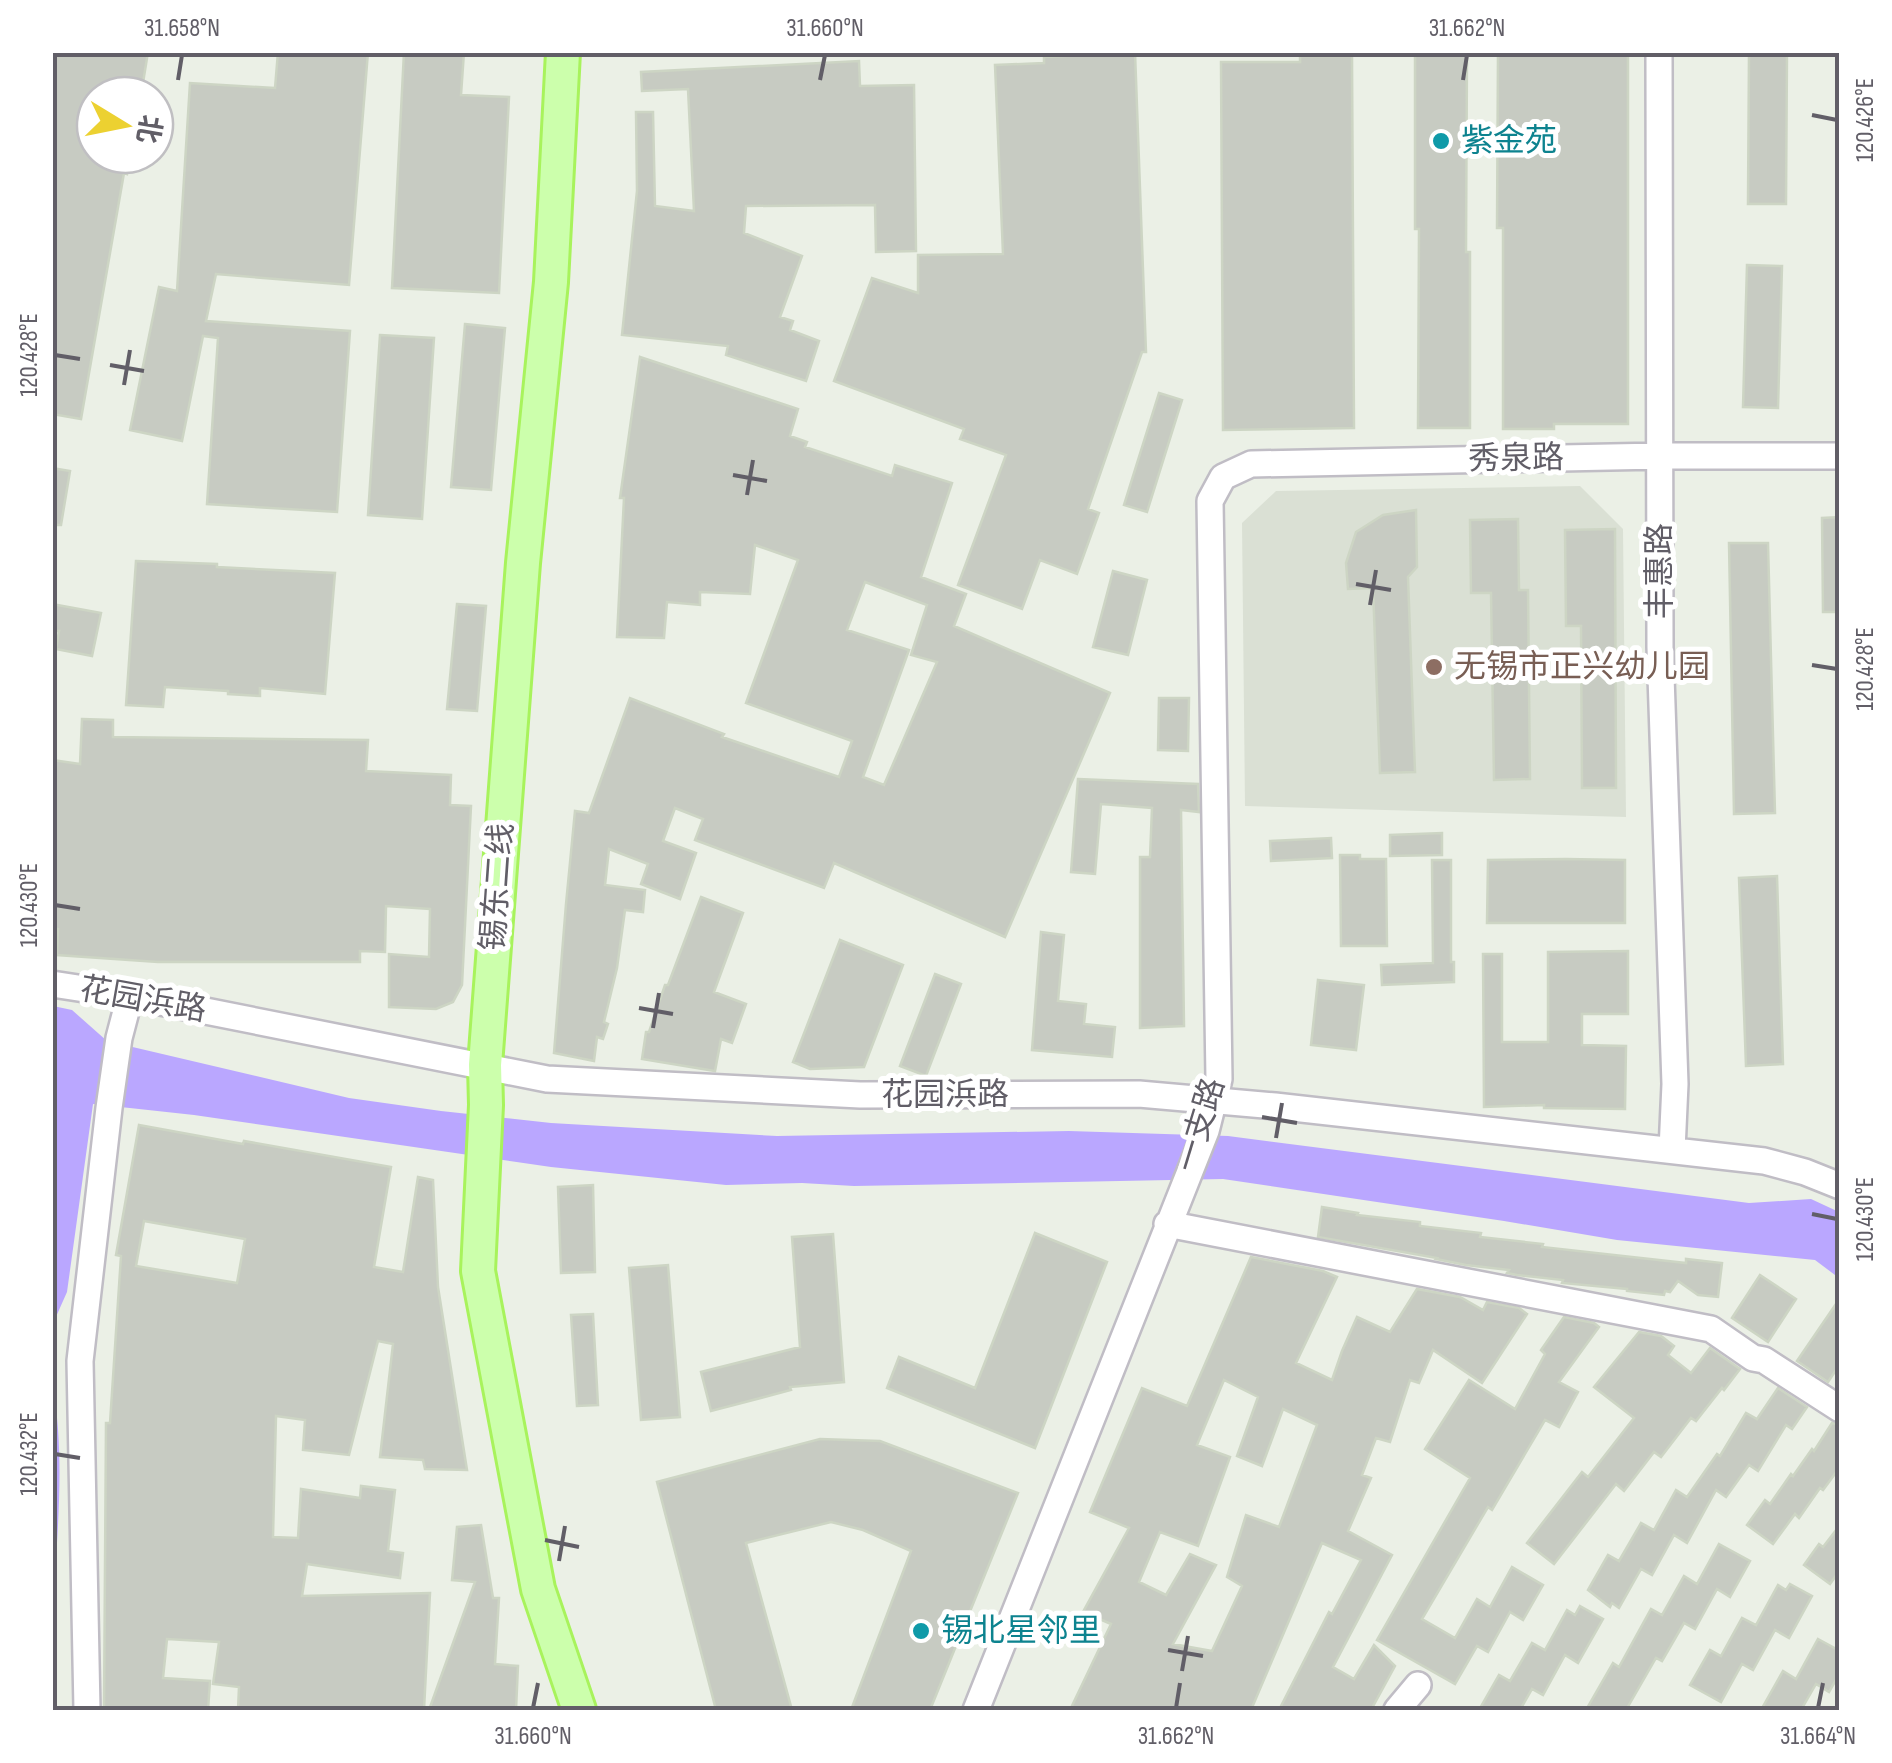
<svg xmlns="http://www.w3.org/2000/svg" width="1892" height="1763" viewBox="0 0 1892 1763" font-family="'Sofia Sans Condensed','Noto Sans SC',sans-serif">
<style>
.education{fill:#dae0d4}
.water{fill:#baa7ff}
.building{fill:#c7cbc2;stroke:#cdd5c4;stroke-width:2.5;fill-rule:evenodd}
.lines{fill:none;stroke-linecap:round;stroke-linejoin:round}
.minor-casing{stroke:#c0bdc5;stroke-width:30}
.major-casing{stroke:#a8f35c;stroke-width:38}
.minor{stroke:#fff;stroke-width:25}
.major{stroke:#ccffac;stroke-width:32}
.ticks{fill:none;stroke:#615e67;stroke-width:4}
.culture-dot{fill:#0f9aa8;stroke:#fff;stroke-width:4}
.education-dot{fill:#8d6e63;stroke:#fff;stroke-width:4}
.labels{text-anchor:middle;dominant-baseline:central;stroke-width:10;stroke-linejoin:round;paint-order:stroke}
.culture-label{font-size:32px;fill:#0d838f;stroke:#fff;text-anchor:start}
.street-label{font-size:32px;fill:#615e67;stroke:#fff}
.education-label{font-size:32px;fill:#785e54;stroke:#fff;text-anchor:start}
.neatline{fill:none;stroke:#615e67;stroke-width:4}
.ticks-label{font-size:25px;text-anchor:middle;fill:#615e67}
</style>
<rect width="100%" height="100%" fill="#ebf0e6"/>
<path class="education" d="M 1580,486 L 1623,529 L 1626,817 L 1245,806 L 1242,523 L 1276,491 Z"/>
<path class="water" d="M 53,1006 L 72,1010 L 107,1041 L 349,1098 L 441,1111 L 551,1123 L 777,1136 L 1069,1131 L 1228,1136 L 1749,1203 L 1811,1199 L 1839,1212 L 1839,1278 L 1815,1260 L 1617,1240 L 1504,1221 L 1223,1179 L 854,1186 L 802,1183 L 726,1185 L 551,1167 L 194,1115 L 93,1104 L 67,1292 L 55,1319 L 53,1349 Z
M 53,1388 C 66,1463 56,1540 53,1615 Z"/>
<path class="building" d="M 52,52 L 148,52 L 141,95 L 95,95 L 95,155 L 130,155 L 127,174 L 124,173 L 81,419 L 52,414 Z
M 278,52 L 368,52 L 349,285 L 216,274 L 206,321 L 350,331 L 337,512 L 207,504 L 218,338 L 203,336 L 182,441 L 130,430 L 159,287 L 177,291 L 190,83 L 275,88 Z
M 404,52 L 464,52 L 461,95 L 509,97 L 499,293 L 392,288 Z
M 1085,52 L 1135,52 L 1146,352 L 1142,352 L 1088,509 L 1099,513 L 1077,574 L 1040,560 L 1022,609 L 958,585 L 1006,455 L 960,439 L 964,429 L 834,381 L 872,278 L 918,293 L 918,255 L 1003,254 L 995,65 L 1044,63 L 1044,57 L 1085,55 Z
M 1415,52 L 1467,52 L 1466,252 L 1470,252 L 1470,428 L 1418,428 L 1419,229 L 1415,229 Z
M 1498,52 L 1628,52 L 1628,424 L 1554,424 L 1554,429 L 1503,429 L 1503,228 L 1497,228 Z
M 1749,52 L 1787,52 L 1786,204 L 1748,204 Z
M 1300,56 L 1352,56 L 1354,428 L 1223,430 L 1221,62 L 1300,62 Z
M 859,61 L 860,86 L 914,85 L 916,251 L 876,252 L 875,205 L 746,206 L 744,233 L 802,256 L 780,317 L 793,321 L 790,330 L 819,341 L 806,381 L 726,355 L 728,346 L 622,335 L 637,191 L 636,112 L 653,112 L 655,206 L 694,211 L 688,89 L 642,91 L 641,72 Z
M 1747,265 L 1782,266 L 1778,408 L 1743,407 Z
M 465,324 L 505,328 L 491,490 L 451,487 Z
M 380,335 L 434,338 L 422,519 L 368,515 Z
M 640,357 L 798,409 L 790,436 L 807,442 L 805,447 L 892,476 L 895,465 L 952,483 L 921,577 L 966,594 L 954,626 L 1110,693 L 1005,937 L 834,863 L 824,888 L 695,840 L 703,819 L 675,808 L 663,841 L 696,853 L 680,899 L 641,884 L 648,864 L 609,849 L 605,885 L 645,890 L 643,912 L 625,910 L 617,968 L 604,1022 L 608,1024 L 603,1039 L 597,1037 L 594,1061 L 554,1053 L 566,904 L 575,811 L 589,813 L 630,698 L 724,734 L 722,737 L 839,777 L 852,741 L 746,703 L 798,560 L 755,545 L 750,594 L 700,592 L 700,605 L 667,602 L 664,638 L 617,637 L 624,498 L 620,498 ZM 865,582 L 927,605 L 911,655 L 937,662 L 884,785 L 863,777 L 909,650 L 847,630 Z
M 1159,393 L 1182,400 L 1147,512 L 1124,505 Z
M 52,468 L 70,471 L 61,525 L 52,525 Z
M 1416,510 L 1417,567 L 1408,577 L 1415,772 L 1380,773 L 1373,588 L 1348,589 L 1346,563 L 1356,532 L 1383,515 Z
M 1840,517 L 1840,612 L 1823,612 L 1822,518 Z
M 1518,519 L 1519,590 L 1528,590 L 1530,779 L 1494,780 L 1491,593 L 1471,593 L 1470,520 Z
M 1615,529 L 1616,788 L 1582,788 L 1581,626 L 1566,626 L 1565,530 Z
M 1729,543 L 1768,543 L 1775,813 L 1734,814 Z
M 136,561 L 217,564 L 217,567 L 335,573 L 325,694 L 260,688 L 260,696 L 228,694 L 228,691 L 165,687 L 163,707 L 126,705 Z
M 1113,571 L 1147,580 L 1128,655 L 1093,647 Z
M 52,604 L 101,613 L 92,656 L 56,649 L 59,631 L 52,631 Z
M 457,604 L 486,606 L 477,711 L 447,709 Z
M 1159,698 L 1189,698 L 1188,751 L 1158,750 Z
M 82,719 L 113,720 L 113,737 L 368,740 L 366,771 L 451,775 L 450,805 L 471,806 L 462,985 L 453,1002 L 436,1009 L 389,1007 L 389,954 L 429,957 L 430,909 L 386,906 L 385,952 L 360,951 L 360,962 L 158,962 L 57,955 L 58,929 L 52,928 L 52,760 L 80,764 Z
M 1078,779 L 1198,784 L 1199,812 L 1181,810 L 1184,1026 L 1140,1028 L 1140,857 L 1150,857 L 1152,808 L 1101,804 L 1095,874 L 1071,872 Z
M 1442,833 L 1442,855 L 1390,856 L 1390,835 Z
M 1331,838 L 1332,858 L 1271,861 L 1270,841 Z
M 1340,855 L 1360,855 L 1360,859 L 1386,859 L 1387,946 L 1341,946 Z
M 1566,859 L 1625,860 L 1625,923 L 1487,923 L 1488,860 Z
M 1432,860 L 1451,860 L 1451,962 L 1454,962 L 1454,982 L 1382,985 L 1381,965 L 1433,963 Z
M 1777,876 L 1783,1064 L 1746,1066 L 1739,878 Z
M 701,897 L 743,913 L 714,992 L 746,1004 L 732,1043 L 721,1039 L 715,1071 L 642,1059 L 646,1032 L 649,1032 L 665,985 L 668,985 Z
M 1041,932 L 1064,935 L 1058,1001 L 1086,1004 L 1084,1024 L 1115,1027 L 1112,1057 L 1032,1050 Z
M 840,940 L 903,965 L 864,1067 L 810,1069 L 793,1062 Z
M 1628,951 L 1628,1014 L 1582,1014 L 1582,1045 L 1626,1046 L 1625,1109 L 1544,1108 L 1544,1105 L 1484,1107 L 1483,954 L 1502,954 L 1502,1042 L 1548,1042 L 1548,952 Z
M 935,974 L 961,984 L 926,1076 L 900,1066 Z
M 1318,980 L 1364,985 L 1356,1050 L 1311,1045 Z
M 139,1125 L 243,1144 L 244,1141 L 391,1167 L 374,1267 L 403,1272 L 418,1177 L 433,1180 L 438,1287 L 467,1470 L 425,1469 L 423,1460 L 380,1457 L 393,1344 L 378,1341 L 349,1455 L 303,1450 L 305,1420 L 276,1416 L 273,1537 L 298,1538 L 301,1489 L 360,1498 L 361,1486 L 395,1490 L 388,1551 L 403,1553 L 400,1578 L 307,1564 L 302,1596 L 430,1593 L 424,1710 L 238,1710 L 239,1687 L 213,1684 L 219,1642 L 167,1639 L 163,1678 L 210,1681 L 208,1710 L 104,1710 L 106,1423 L 110,1423 L 121,1256 L 116,1255 ZM 144,1221 L 245,1239 L 237,1283 L 136,1266 Z
M 593,1185 L 595,1272 L 561,1273 L 558,1187 Z
M 1322,1207 L 1358,1213 L 1357,1215 L 1420,1222 L 1420,1226 L 1481,1233 L 1480,1237 L 1543,1244 L 1542,1247 L 1686,1263 L 1686,1259 L 1722,1263 L 1718,1297 L 1698,1295 L 1678,1281 L 1670,1292 L 1665,1291 L 1664,1295 L 1627,1291 L 1627,1289 L 1562,1283 L 1563,1280 L 1517,1275 L 1507,1273 L 1509,1270 L 1466,1265 L 1436,1259 L 1437,1258 L 1318,1237 Z
M 1035,1233 L 1107,1262 L 1035,1448 L 887,1388 L 899,1357 L 975,1388 Z
M 833,1234 L 844,1382 L 790,1387 L 791,1390 L 711,1411 L 701,1372 L 800,1347 L 792,1237 Z
M 1251,1257 L 1323,1271 L 1337,1277 L 1296,1363 L 1332,1380 L 1342,1351 L 1357,1317 L 1390,1332 L 1417,1289 L 1460,1297 L 1483,1310 L 1487,1302 L 1519,1308 L 1527,1314 L 1482,1383 L 1433,1350 L 1419,1383 L 1410,1380 L 1390,1442 L 1376,1438 L 1362,1475 L 1371,1478 L 1348,1531 L 1392,1555 L 1333,1667 L 1354,1679 L 1374,1645 L 1395,1666 L 1371,1710 L 1279,1710 L 1329,1612 L 1332,1614 L 1361,1560 L 1322,1543 L 1251,1710 L 1070,1710 L 1111,1624 L 1083,1612 L 1129,1528 L 1090,1512 L 1142,1388 L 1187,1406 ZM 1224,1380 L 1258,1397 L 1237,1456 L 1262,1466 L 1283,1409 L 1317,1425 L 1279,1527 L 1246,1515 L 1227,1577 L 1242,1586 L 1212,1651 L 1173,1644 L 1216,1565 L 1190,1554 L 1166,1595 L 1139,1582 L 1160,1532 L 1198,1546 L 1230,1457 L 1197,1445 Z
M 668,1265 L 680,1417 L 641,1420 L 629,1268 Z
M 1760,1275 L 1796,1299 L 1768,1342 L 1732,1318 Z
M 1840,1298 L 1840,1364 L 1828,1382 L 1797,1361 Z
M 593,1314 L 598,1405 L 577,1406 L 571,1315 Z
M 1564,1317 L 1594,1323 L 1599,1327 L 1559,1382 L 1578,1392 L 1559,1427 L 1545,1420 L 1492,1510 L 1488,1507 L 1422,1619 L 1455,1638 L 1477,1599 L 1490,1607 L 1512,1567 L 1543,1585 L 1523,1620 L 1510,1612 L 1488,1652 L 1477,1646 L 1455,1684 L 1377,1640 L 1470,1478 L 1425,1449 L 1469,1380 L 1515,1409 L 1545,1354 L 1541,1350 Z
M 1639,1332 L 1661,1336 L 1674,1346 L 1668,1355 L 1691,1373 L 1710,1348 L 1740,1369 L 1724,1390 L 1722,1388 L 1696,1421 L 1691,1418 L 1661,1457 L 1654,1452 L 1624,1491 L 1616,1484 L 1554,1564 L 1527,1543 L 1582,1472 L 1588,1477 L 1634,1418 L 1594,1387 Z
M 1778,1388 L 1807,1407 L 1792,1429 L 1786,1425 L 1758,1471 L 1749,1465 L 1726,1497 L 1716,1490 L 1687,1543 L 1674,1535 L 1652,1575 L 1641,1569 L 1619,1608 L 1612,1603 L 1610,1607 L 1588,1590 L 1608,1555 L 1619,1561 L 1641,1523 L 1654,1530 L 1676,1490 L 1687,1497 L 1717,1454 L 1720,1456 L 1746,1413 L 1757,1419 Z
M 1832,1423 L 1840,1425 L 1840,1467 L 1823,1490 L 1820,1488 L 1799,1518 L 1795,1514 L 1773,1544 L 1747,1525 L 1765,1500 L 1770,1504 L 1791,1474 L 1793,1476 L 1812,1449 L 1814,1451 Z
M 820,1439 L 880,1441 L 1018,1493 L 930,1710 L 851,1710 L 911,1551 L 863,1530 L 831,1522 L 746,1543 L 792,1710 L 716,1710 L 657,1482 Z
M 481,1525 L 493,1598 L 499,1598 L 495,1664 L 518,1666 L 516,1710 L 429,1710 L 475,1582 L 452,1580 L 457,1527 Z
M 1840,1525 L 1840,1570 L 1830,1584 L 1804,1565 L 1819,1544 L 1823,1547 Z
M 1719,1544 L 1750,1561 L 1730,1597 L 1717,1589 L 1695,1629 L 1684,1623 L 1662,1661 L 1656,1658 L 1626,1710 L 1586,1710 L 1613,1663 L 1619,1667 L 1651,1609 L 1662,1615 L 1684,1576 L 1697,1584 Z
M 1790,1584 L 1812,1596 L 1789,1638 L 1775,1630 L 1753,1670 L 1742,1664 L 1721,1702 L 1690,1685 L 1710,1650 L 1721,1656 L 1742,1618 L 1756,1625 L 1778,1585 L 1786,1590 Z
M 1580,1606 L 1603,1619 L 1578,1663 L 1565,1655 L 1543,1695 L 1532,1689 L 1520,1710 L 1479,1710 L 1499,1675 L 1510,1681 L 1532,1643 L 1545,1650 L 1567,1610 L 1575,1615 Z
M 1818,1639 L 1840,1651 L 1840,1673 L 1829,1692 L 1816,1684 L 1801,1710 L 1761,1710 L 1783,1671 L 1796,1679 Z"/>
<g class="lines">
<defs>
<path id="minor" d="M 1659,52 L 1660,647 L 1675,1084 L 1672,1150
M 52,984 L 130,996 L 547,1079 L 860,1095 L 1139,1094 L 1275,1106 L 1764,1161 L 1805,1172 L 1840,1186
M 1167,1224 L 1711,1329 L 1753,1358 L 1764,1360 L 1840,1409
M 87,1710 L 80,1361 L 109,1108 L 119,1038 L 130,996
M 976,1710 L 1206,1131 L 1219,1079 L 1210,501 L 1223,477 L 1251,464 L 1660,456 L 1840,456
M 1397,1710 L 1418,1685"/>
<path id="major" d="M 563,52 L 551,282 L 523,563 L 485,1065 L 486,1105 L 478,1271 L 538,1589 L 579,1710"/>
</defs>
<use href="#minor" class="minor-casing"/>
<use href="#major" class="major-casing"/>
<use href="#minor" class="minor"/>
<use href="#major" class="major"/>
</g>
<path class="ticks" d="M 178,80 L 182,55M 820,80 L 825,55M 1463,80 L 1467,55M 1812,115 L 1837,120M 55,355 L 80,359M 110,365 L 144,371M 124,385 L 130,350M 733,475 L 767,481M 747,495 L 753,460M 1356,584 L 1391,590M 1370,605 L 1376,570M 1812,665 L 1837,669M 55,905 L 80,909M 639,1008 L 673,1014M 653,1028 L 659,993M 1262,1117 L 1297,1123M 1276,1138 L 1282,1103M 1812,1214 L 1837,1219M 55,1454 L 80,1458M 545,1540 L 579,1547M 559,1561 L 565,1526M 1168,1650 L 1203,1656M 1182,1671 L 1188,1636M 533,1708 L 538,1683M 1176,1708 L 1180,1683M 1818,1708 L 1823,1683"/>
<g class="culture-dot">
<circle cx="1441" cy="141" r="10"/>
<circle cx="921" cy="1631" r="10"/>
</g>
<circle class="education-dot" cx="1434" cy="667" r="10"/>
<g class="labels">
<g class="culture-label">
<text x="1461" y="141">紫金苑</text>
<text x="941" y="1631">锡北星邻里</text>
</g>
<g class="street-label">
<text transform="translate(1516 459) rotate(-1)">秀泉路</text>
<text transform="translate(1660 571) rotate(-90)">丰惠路</text>
<text transform="translate(498 887) rotate(-86)">锡东二线</text>
<text transform="translate(143 1000) rotate(10)">花园浜路</text>
<text x="945" y="1095">花园浜路</text>
<text transform="translate(1201 1125) rotate(-73)">一支路</text>
</g>
<g class="education-label">
<text x="1454" y="667">无锡市正兴幼儿园</text>
</g>
</g>
<rect width="1892" height="1763" fill="none" stroke="#ffffff" stroke-width="110"/>
<g transform="translate(125 125) rotate(100)"><circle r="48" fill="#ffffff" stroke="#c0bfc2" stroke-width="2.5"/>
<path d="M0-8L18 38L0 25L-18 38Z" fill="#ecd131"/>
<text y="-15" font-size="28" font-weight="bold" text-anchor="middle" fill="#615e67">北</text>
</g>
<rect x="55" y="55" width="1782" height="1653" class="neatline"/>
<g class="ticks-label">
<text x="182" y="36">31.658°N</text>
<text x="825" y="36">31.660°N</text>
<text x="1467" y="36">31.662°N</text>
<text transform="translate(1864 120) rotate(-90)" y="9">120.426°E</text>
<text transform="translate(28 355) rotate(-90)" y="9">120.428°E</text>
<text transform="translate(1864 669) rotate(-90)" y="9">120.428°E</text>
<text transform="translate(28 905) rotate(-90)" y="9">120.430°E</text>
<text transform="translate(1864 1219) rotate(-90)" y="9">120.430°E</text>
<text transform="translate(28 1454) rotate(-90)" y="9">120.432°E</text>
<text x="533" y="1744">31.660°N</text>
<text x="1176" y="1744">31.662°N</text>
<text x="1818" y="1744">31.664°N</text>
</g>
</svg>
